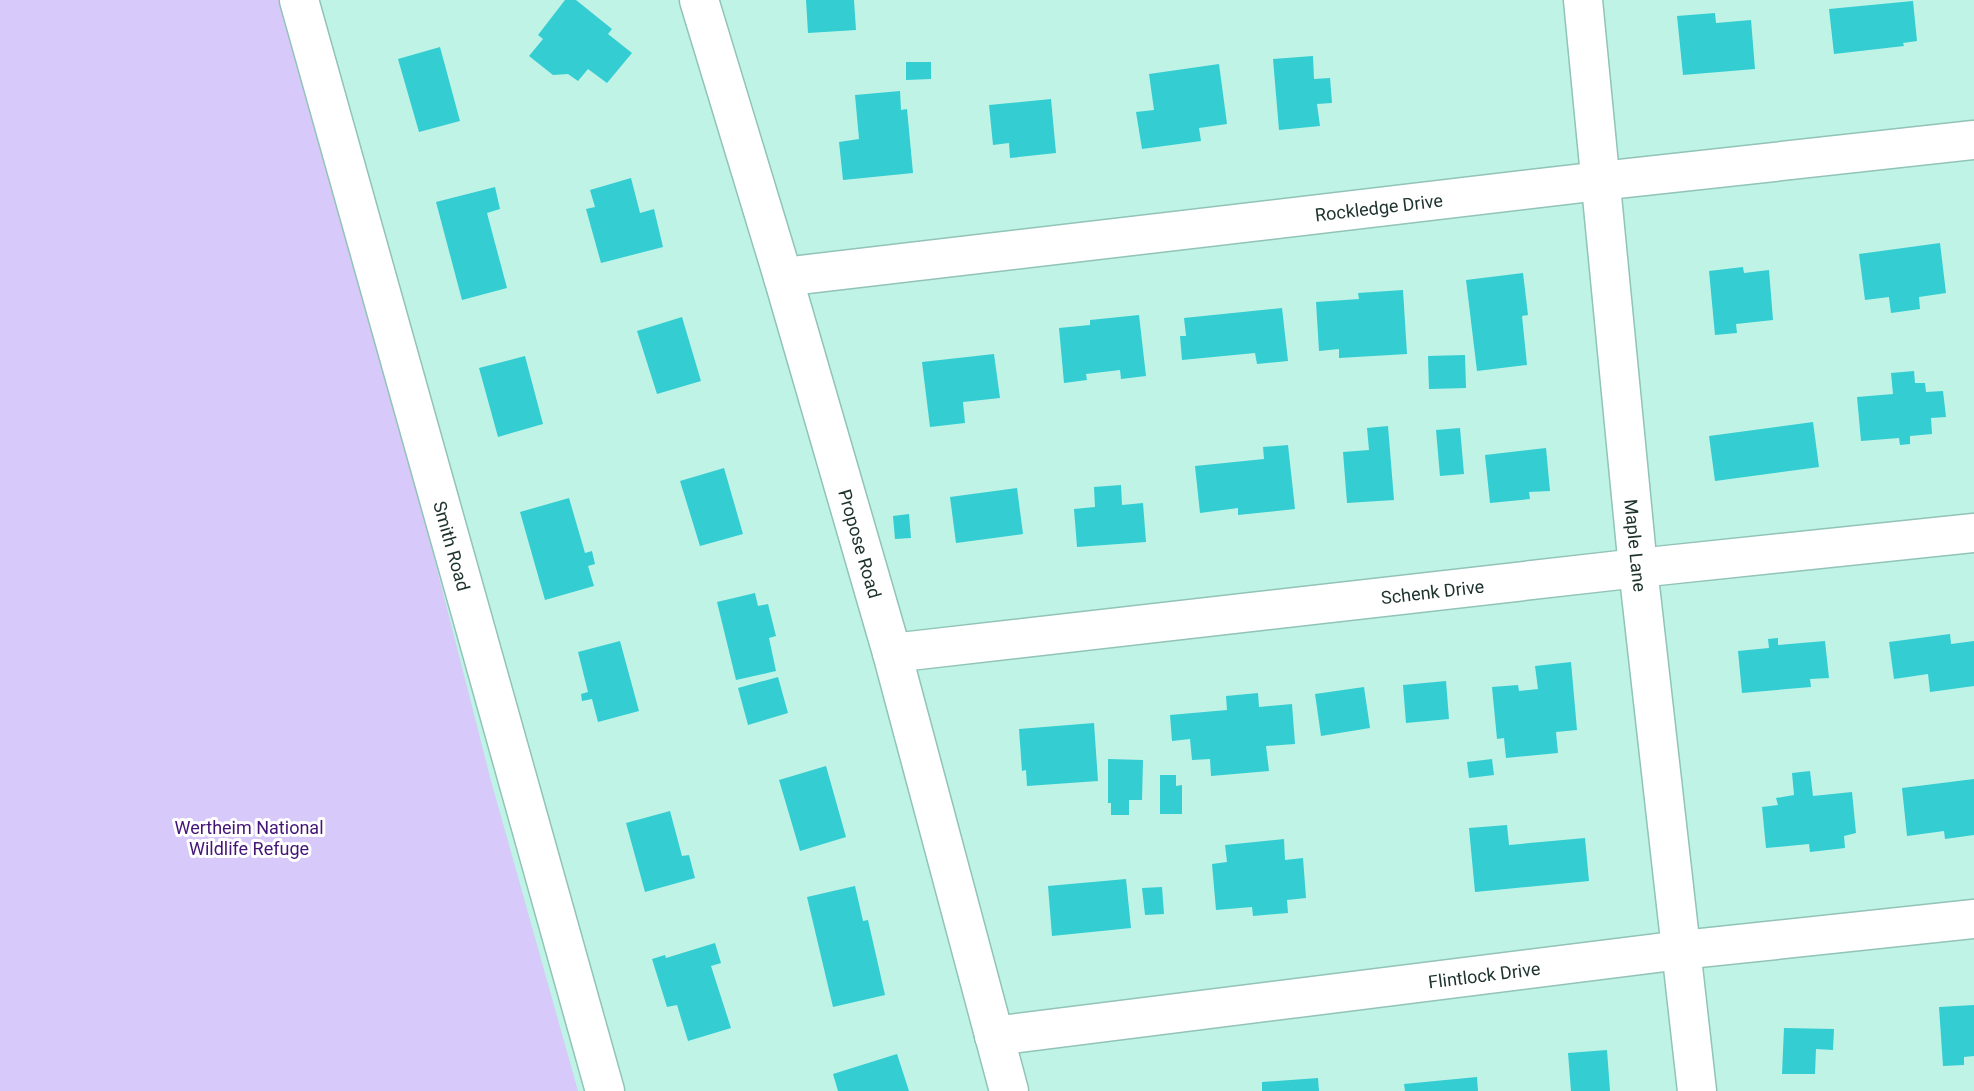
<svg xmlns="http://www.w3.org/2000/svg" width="1974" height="1091" viewBox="0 0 1974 1091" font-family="Roboto,sans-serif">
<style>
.green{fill:#d7c9f9}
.building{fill:#34cdd2}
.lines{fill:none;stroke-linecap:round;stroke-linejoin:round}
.minor-casing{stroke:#91c3b7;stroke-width:41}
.tertiary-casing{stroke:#91c3b7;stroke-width:41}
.minor{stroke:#fff;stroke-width:38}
.tertiary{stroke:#fff;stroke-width:38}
.labels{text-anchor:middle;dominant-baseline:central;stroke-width:6;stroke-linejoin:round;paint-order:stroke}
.street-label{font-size:18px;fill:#1d322d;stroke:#fff}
.park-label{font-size:18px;fill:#421576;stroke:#fff}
</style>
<rect width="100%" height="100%" fill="#bff3e6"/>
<path class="green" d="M 0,0 L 292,0 L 490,777 L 578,1091 L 0,1091 Z"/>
<path class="building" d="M 565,0 L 576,0 L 612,29 L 608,34 L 632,53 L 607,83 L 588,69 L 578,81 L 568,74 L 553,75 L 529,56 L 543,39 L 538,35 Z
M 806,0 L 854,0 L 856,30 L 808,33 Z
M 1913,1 L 1917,41 L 1903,43 L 1904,46 L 1834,54 L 1829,9 Z
M 1715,13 L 1716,23 L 1751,20 L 1755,69 L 1683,75 L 1677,16 Z
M 440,47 L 460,121 L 419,132 L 398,59 Z
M 1313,56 L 1314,79 L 1330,78 L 1332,103 L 1317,104 L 1320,126 L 1279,130 L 1273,59 Z
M 906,62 L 931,62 L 931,79 L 906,80 Z
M 1219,64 L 1227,124 L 1199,128 L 1201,141 L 1142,149 L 1136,112 L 1154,110 L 1149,74 Z
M 900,91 L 901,110 L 907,109 L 913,173 L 843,180 L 839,142 L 859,139 L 855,95 Z
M 1051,99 L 1056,153 L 1010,158 L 1009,143 L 993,145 L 989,105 Z
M 631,178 L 640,213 L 654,209 L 663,247 L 601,263 L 586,209 L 595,207 L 590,190 Z
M 495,187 L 500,209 L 487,213 L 507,288 L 462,300 L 436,202 Z
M 1940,243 L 1946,293 L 1919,297 L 1920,309 L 1891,313 L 1889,297 L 1865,300 L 1859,254 Z
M 1743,267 L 1744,273 L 1769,270 L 1773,320 L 1736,324 L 1737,333 L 1715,335 L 1709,271 Z
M 1523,273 L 1528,315 L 1522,316 L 1527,365 L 1477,371 L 1466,280 Z
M 1403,290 L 1407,354 L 1339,358 L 1339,349 L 1319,351 L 1316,302 L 1359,299 L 1358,293 Z
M 1282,308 L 1288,361 L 1257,364 L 1255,353 L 1182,360 L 1180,336 L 1186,336 L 1184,318 Z
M 1139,315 L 1146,376 L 1121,379 L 1120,370 L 1086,374 L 1087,380 L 1064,383 L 1059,328 L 1090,325 L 1090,320 Z
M 682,317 L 701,381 L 657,394 L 637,331 Z
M 994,354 L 1000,398 L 963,402 L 965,423 L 930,427 L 922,362 Z
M 1465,355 L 1466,388 L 1429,389 L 1428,356 Z
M 525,356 L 543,424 L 498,437 L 479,368 Z
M 1914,371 L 1915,383 L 1925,383 L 1926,392 L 1943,391 L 1946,417 L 1931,418 L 1932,434 L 1910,436 L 1910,444 L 1900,445 L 1899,438 L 1861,441 L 1857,397 L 1893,394 L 1891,373 Z
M 1813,422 L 1819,467 L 1715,481 L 1709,436 Z
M 1388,426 L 1394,500 L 1347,503 L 1343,452 L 1369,450 L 1367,428 Z
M 1460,428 L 1464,474 L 1440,476 L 1436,430 Z
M 1288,445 L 1295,509 L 1238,515 L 1238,508 L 1200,513 L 1195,466 L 1264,459 L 1263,447 Z
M 1546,448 L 1550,491 L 1529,492 L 1530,499 L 1490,503 L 1485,455 Z
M 724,468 L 743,534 L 700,546 L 680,481 Z
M 1121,485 L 1122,505 L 1143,503 L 1146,542 L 1077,547 L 1074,509 L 1095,507 L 1094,487 Z
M 1017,488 L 1023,534 L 956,543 L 950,497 Z
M 569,498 L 585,553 L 592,551 L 595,564 L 588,566 L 594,586 L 545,600 L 520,512 Z
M 909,514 L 911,538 L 895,539 L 893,516 Z
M 755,593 L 758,606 L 768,604 L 776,636 L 769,638 L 776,671 L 736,680 L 717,602 Z
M 1950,634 L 1951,644 L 1974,641 L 1974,686 L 1930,692 L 1928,674 L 1894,679 L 1889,642 Z
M 1778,638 L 1778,645 L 1825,641 L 1829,678 L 1810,679 L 1811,687 L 1742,693 L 1738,651 L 1769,648 L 1768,639 Z
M 620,641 L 639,711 L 598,722 L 592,699 L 582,701 L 581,694 L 588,692 L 578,652 Z
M 1571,662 L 1577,730 L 1556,732 L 1558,753 L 1506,758 L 1504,738 L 1497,739 L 1492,687 L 1518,685 L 1519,691 L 1538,689 L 1535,666 Z
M 778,677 L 788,713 L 748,725 L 738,688 Z
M 1446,681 L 1449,719 L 1406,723 L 1403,685 Z
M 1364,687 L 1370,728 L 1321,736 L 1315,694 Z
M 1258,693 L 1259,707 L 1292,704 L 1295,744 L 1266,746 L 1269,771 L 1211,776 L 1210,759 L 1192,760 L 1190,739 L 1172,741 L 1170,715 L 1227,710 L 1226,696 Z
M 1094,723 L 1098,781 L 1027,786 L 1026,770 L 1022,771 L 1019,729 Z
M 1108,759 L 1143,760 L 1142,800 L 1129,800 L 1129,815 L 1111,815 L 1111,803 L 1108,803 Z
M 1492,759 L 1494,775 L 1469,778 L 1467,762 Z
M 826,766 L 846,837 L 800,851 L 779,780 Z
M 1810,771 L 1813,796 L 1852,792 L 1856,833 L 1844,836 L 1845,848 L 1810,852 L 1809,844 L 1766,848 L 1762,807 L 1778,805 L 1776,798 L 1794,795 L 1792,773 Z
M 1160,775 L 1176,775 L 1176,786 L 1182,785 L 1182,814 L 1160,814 Z
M 1974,779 L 1974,835 L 1945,839 L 1944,831 L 1907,836 L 1902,788 Z
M 670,811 L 682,856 L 689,855 L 695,878 L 645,892 L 626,823 Z
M 1507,825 L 1509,845 L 1585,838 L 1589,881 L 1475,892 L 1469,828 Z
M 1284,839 L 1285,860 L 1303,858 L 1306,898 L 1287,900 L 1288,913 L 1253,916 L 1252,907 L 1216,910 L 1212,864 L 1227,862 L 1225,845 Z
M 1126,879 L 1131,928 L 1052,936 L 1048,886 Z
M 855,886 L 863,921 L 868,920 L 885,995 L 833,1007 L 807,897 Z
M 1162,887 L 1164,914 L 1145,915 L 1142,888 Z
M 715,943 L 721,963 L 711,966 L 731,1028 L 688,1041 L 677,1005 L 667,1007 L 652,959 L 665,955 L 666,958 Z
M 1974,1005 L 1974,1056 L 1964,1057 L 1964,1065 L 1943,1066 L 1939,1007 Z
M 1784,1028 L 1834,1029 L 1833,1050 L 1816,1049 L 1815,1074 L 1782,1074 Z
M 1607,1050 L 1610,1091 L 1571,1091 L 1568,1053 Z
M 897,1054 L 909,1091 L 838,1091 L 833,1074 Z
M 1477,1077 L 1478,1091 L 1405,1091 L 1404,1084 Z
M 1318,1078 L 1319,1091 L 1262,1091 L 1262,1082 Z"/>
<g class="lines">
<defs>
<g id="minor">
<path id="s1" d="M 699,0 L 783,277 L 892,653 L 1009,1091"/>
<path id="s2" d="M 1583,0 L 1638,568 L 1697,1091"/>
<path id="s3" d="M 783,277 L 1600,181 L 1974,140"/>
<path id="s4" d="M 892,653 L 1638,568 L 1974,533"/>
<path id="s5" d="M 994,1036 L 1681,950 L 1974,919"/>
</g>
<g id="tertiary">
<path id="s6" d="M 299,0 L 605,1091"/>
</g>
</defs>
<use href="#minor" class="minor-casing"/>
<use href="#tertiary" class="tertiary-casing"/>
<use href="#minor" class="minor"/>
<use href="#tertiary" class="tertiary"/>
</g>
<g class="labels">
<g class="street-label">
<text stroke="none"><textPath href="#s3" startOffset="600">Rockledge Drive</textPath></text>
<text stroke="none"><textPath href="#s1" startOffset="567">Propose Road</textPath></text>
<text stroke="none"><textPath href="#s6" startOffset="567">Smith Road</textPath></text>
<text stroke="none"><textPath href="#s2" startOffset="548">Maple Lane</textPath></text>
<text stroke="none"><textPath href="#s4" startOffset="544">Schenk Drive</textPath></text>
<text stroke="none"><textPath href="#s5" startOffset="494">Flintlock Drive</textPath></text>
</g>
<g class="park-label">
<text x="249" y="827">Wertheim National<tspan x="249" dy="21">Wildlife Refuge</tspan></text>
</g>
</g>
</svg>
